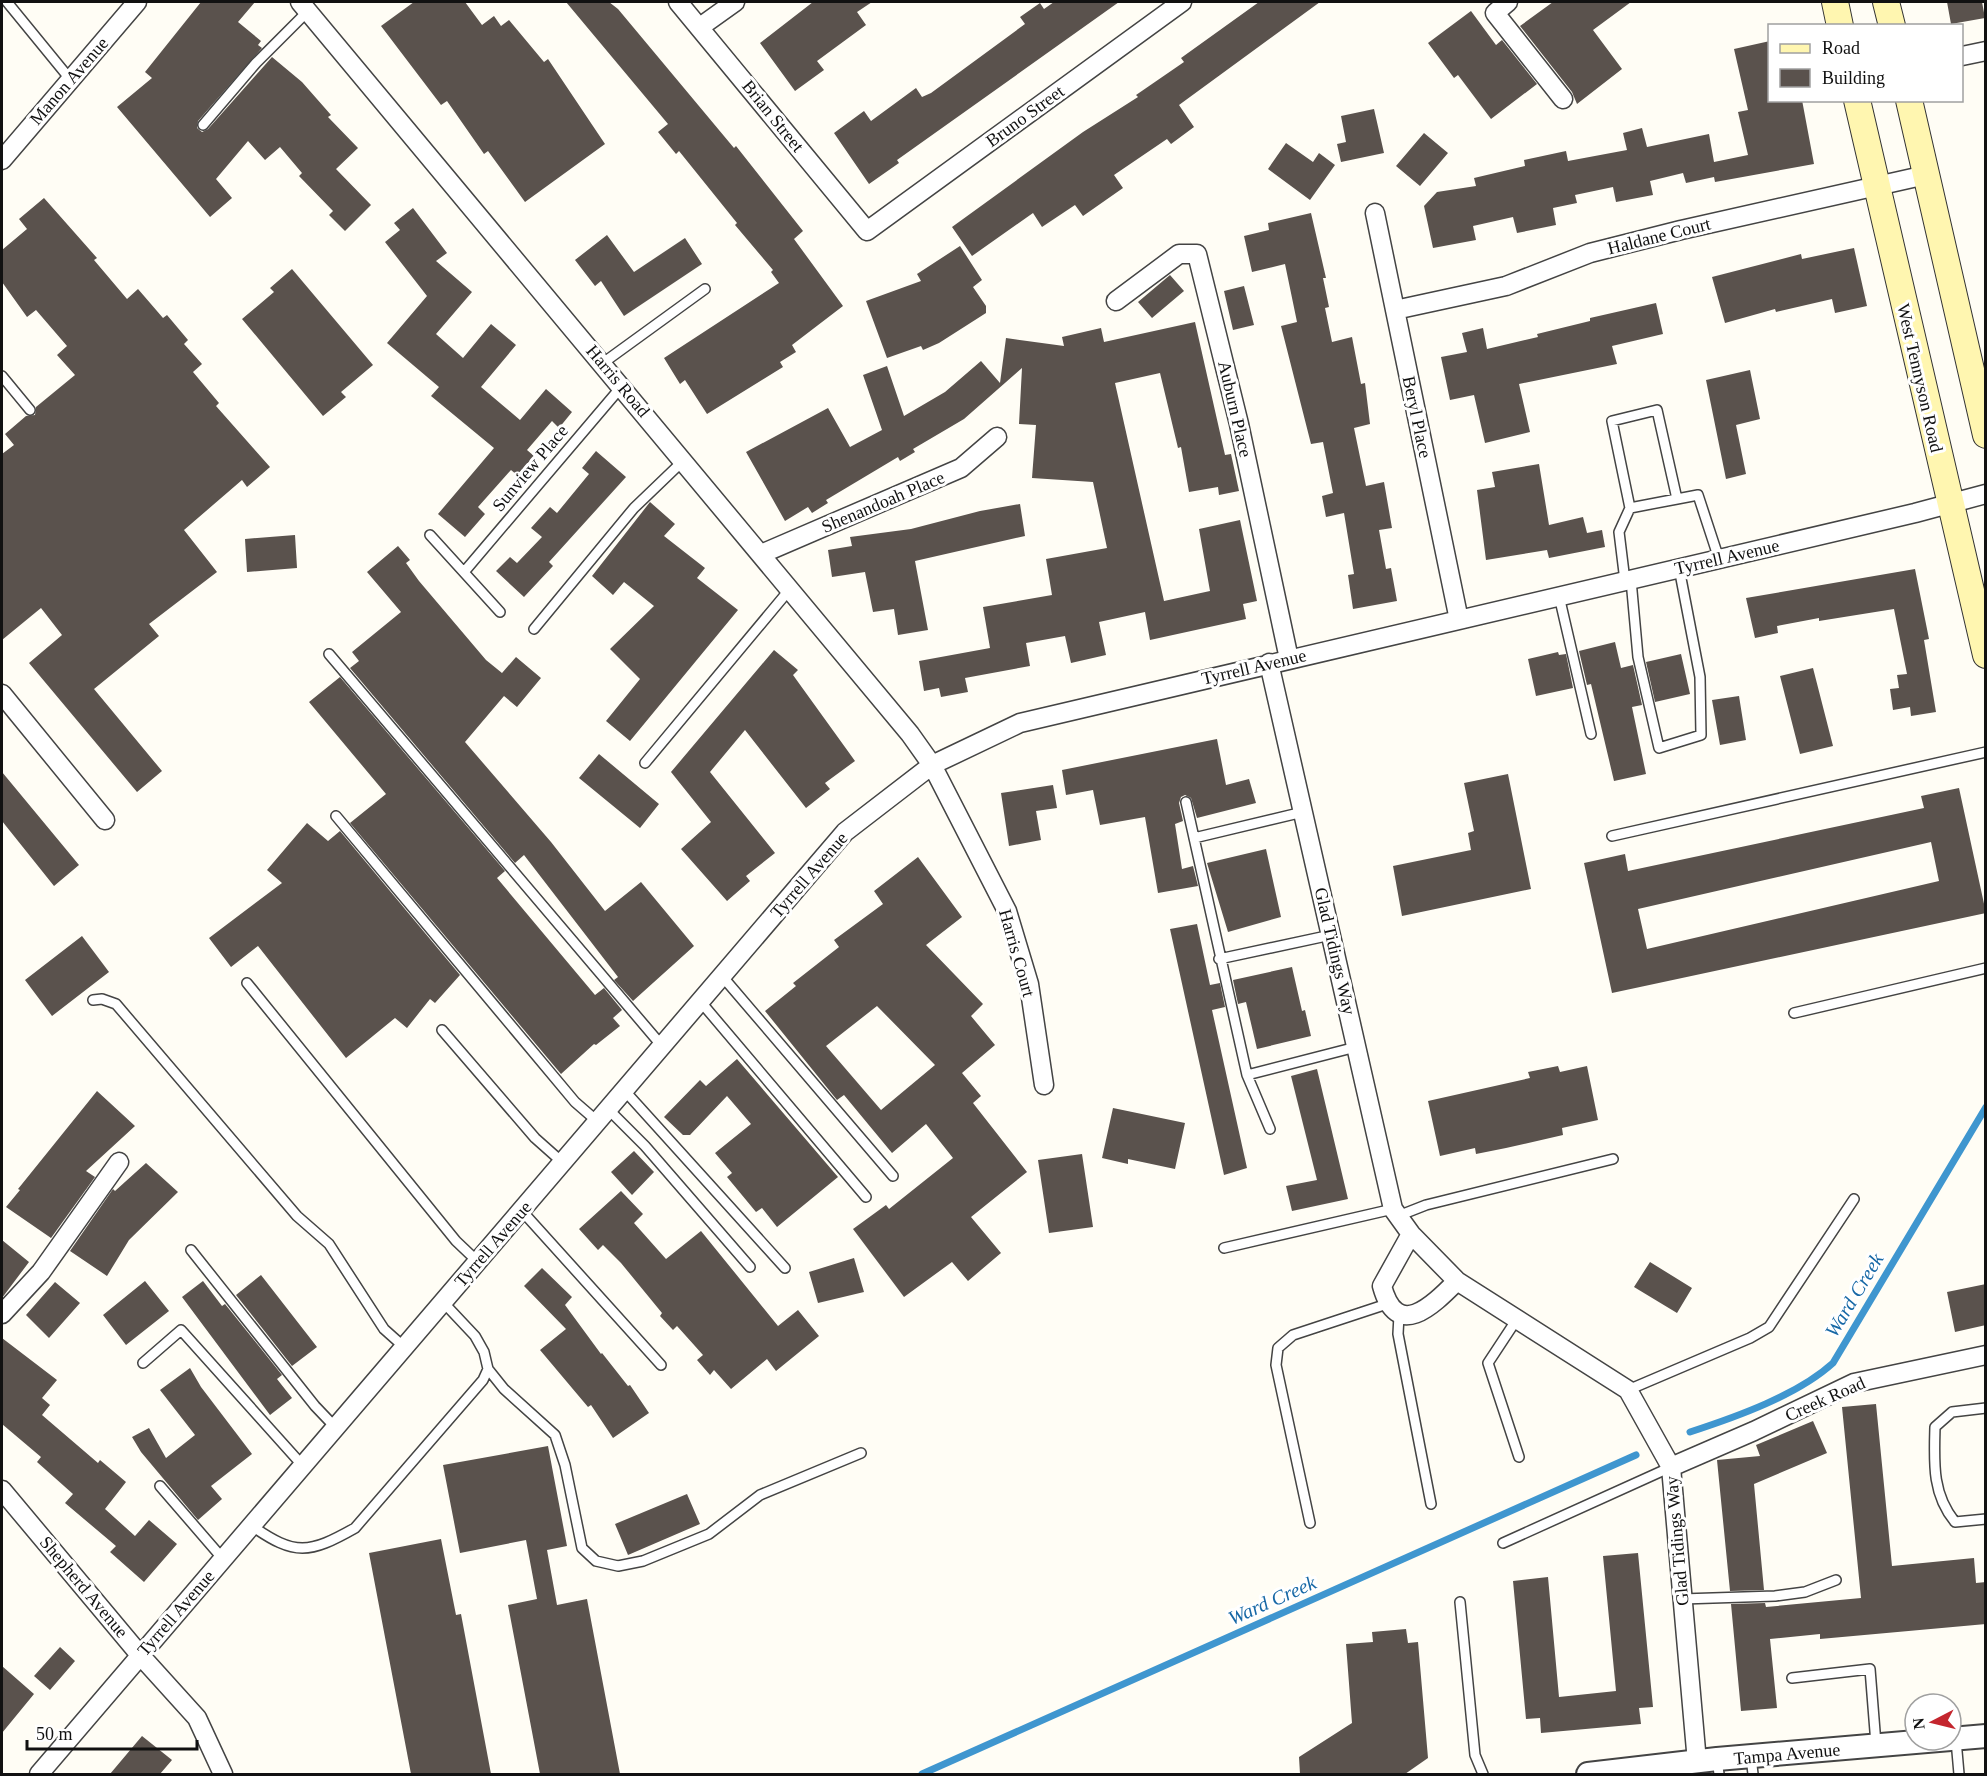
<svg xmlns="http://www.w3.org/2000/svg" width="1987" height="1776" viewBox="0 0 1987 1776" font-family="'Times New Roman',serif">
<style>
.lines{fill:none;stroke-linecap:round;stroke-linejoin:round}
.stream{stroke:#3f96cf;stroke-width:7}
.building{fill:#5a524d;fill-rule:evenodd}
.service-casing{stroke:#444;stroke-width:12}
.minor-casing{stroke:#444;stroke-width:21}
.tertiary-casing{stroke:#444;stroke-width:26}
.secondary-casing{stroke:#333;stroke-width:28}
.service{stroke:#fff;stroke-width:9}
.minor{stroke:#fff;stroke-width:18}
.tertiary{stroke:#fff;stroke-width:22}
.secondary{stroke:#fff6b0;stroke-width:26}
.labels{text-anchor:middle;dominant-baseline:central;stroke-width:6;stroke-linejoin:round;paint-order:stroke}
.street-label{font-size:18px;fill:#111;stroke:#fff}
.water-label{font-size:20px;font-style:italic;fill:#1768a6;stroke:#fff}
</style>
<rect width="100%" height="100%" fill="#fffdf5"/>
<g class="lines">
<path class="stream" d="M 1690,1432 C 1736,1417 1798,1395 1833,1363 L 1986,1107
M 922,1774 L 1636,1455"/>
</g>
<path class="building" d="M 201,2 L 255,2 L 238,22 L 261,41 L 258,45 L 262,48 L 198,121 L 197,128 L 202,132 L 208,129 L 272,57 L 302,82 L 331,115 L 328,117 L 358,148 L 336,169 L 371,205 L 345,231 L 329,215 L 333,211 L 299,176 L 302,173 L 280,147 L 265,160 L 248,141 L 216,179 L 232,198 L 210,217 L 117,107 L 152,78 L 145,72 Z
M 414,2 L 465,2 L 482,25 L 494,16 L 501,26 L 509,20 L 544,62 L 548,59 L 605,144 L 525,202 L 488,151 L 484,154 L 447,101 L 441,105 L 381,26 Z
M 566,2 L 609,2 L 618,9 L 734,148 L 736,146 L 803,231 L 794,239 L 843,306 L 792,345 L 796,352 L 780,362 L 783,367 L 707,414 L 685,380 L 680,384 L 664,358 L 779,283 L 771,272 L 773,270 L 735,225 L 737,223 L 679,151 L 676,154 L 658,132 L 668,124 Z
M 813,2 L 872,2 L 857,12 L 866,25 L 817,61 L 824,70 L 795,91 L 760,43 Z
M 1054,2 L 1119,2 L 897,160 L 899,163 L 869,184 L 834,133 L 864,111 L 871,121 L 916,88 L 922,97 L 931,93 L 1025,24 L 1020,17 L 1040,3 L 1044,9 Z
M 1259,2 L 1320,2 L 1179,105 L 1194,127 L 1171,144 L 1167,139 L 1114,175 L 1123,188 L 1083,216 L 1075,205 L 1042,227 L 1033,213 L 972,256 L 952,227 L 1083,132 L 1138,97 L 1136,95 L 1184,62 L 1181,58 Z
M 1553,2 L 1631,2 L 1593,30 L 1622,69 L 1577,104 L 1572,92 L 1520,26 Z
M 1947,2 L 1982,2 L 1985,18 L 1951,24 Z
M 1471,11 L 1496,45 L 1502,40 L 1537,84 L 1491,119 L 1458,75 L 1454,78 L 1428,43 Z
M 1770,41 L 1770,100 L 1802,100 L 1814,164 L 1715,182 L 1714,177 L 1686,183 L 1683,173 L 1650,181 L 1653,195 L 1616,202 L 1613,187 L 1575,195 L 1577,203 L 1553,208 L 1556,225 L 1517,233 L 1513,217 L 1473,226 L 1476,240 L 1433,248 L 1424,206 L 1437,192 L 1476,186 L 1474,178 L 1525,166 L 1524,160 L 1566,151 L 1568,161 L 1627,150 L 1623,133 L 1642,128 L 1647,147 L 1709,134 L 1714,162 L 1748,155 L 1738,112 L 1748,110 L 1734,49 Z
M 1374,109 L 1384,153 L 1341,162 L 1337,144 L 1346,142 L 1341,116 Z
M 1424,133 L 1448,153 L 1420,186 L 1396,166 Z
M 1286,143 L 1313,162 L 1319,153 L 1335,165 L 1310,200 L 1268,169 Z
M 44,198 L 97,258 L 94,260 L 127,299 L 138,289 L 163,318 L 167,315 L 188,340 L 184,344 L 202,364 L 193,372 L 219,403 L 216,406 L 270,467 L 247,487 L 242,480 L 184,530 L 217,572 L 149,624 L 159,636 L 94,689 L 162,771 L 137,792 L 29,663 L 62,635 L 41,608 L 2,640 L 2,454 L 14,445 L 5,434 L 26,416 L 35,415 L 36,407 L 75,375 L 57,355 L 67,346 L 36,310 L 27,317 L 2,282 L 2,250 L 27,229 L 19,219 Z
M 413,208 L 447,253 L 436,261 L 472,292 L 436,334 L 463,358 L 491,324 L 516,345 L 481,387 L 520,420 L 546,389 L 572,412 L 559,428 L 552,421 L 527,450 L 534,456 L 517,475 L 511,470 L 478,507 L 485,514 L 465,537 L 438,514 L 494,448 L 431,396 L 439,387 L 387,343 L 427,296 L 385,242 L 400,230 L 394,223 Z
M 1311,213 L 1326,278 L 1323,278 L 1329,307 L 1325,308 L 1332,342 L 1352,337 L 1361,384 L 1365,383 L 1370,424 L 1354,428 L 1366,486 L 1384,482 L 1392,528 L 1379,530 L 1386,569 L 1391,568 L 1397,601 L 1353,609 L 1348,575 L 1354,574 L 1344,513 L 1326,517 L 1322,496 L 1333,493 L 1323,442 L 1311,444 L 1281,326 L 1297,322 L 1285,264 L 1252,272 L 1244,236 L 1269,230 L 1268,223 Z
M 607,235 L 634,272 L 685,238 L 702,264 L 624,316 L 601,281 L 595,286 L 575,260 Z
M 960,246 L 982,280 L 973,287 L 986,306 L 986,313 L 939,343 L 923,350 L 921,346 L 887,358 L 866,301 L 921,281 L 917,274 Z
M 1854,248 L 1867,306 L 1835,313 L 1832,299 L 1776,312 L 1775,309 L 1725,323 L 1712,277 L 1801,254 L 1802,259 Z
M 292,269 L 373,365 L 341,392 L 346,397 L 323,416 L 242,319 L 274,292 L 270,288 Z
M 1170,275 L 1184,291 L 1152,318 L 1138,302 Z
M 1244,286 L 1254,325 L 1233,330 L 1224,291 Z
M 1656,303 L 1663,334 L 1612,346 L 1617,364 L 1519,384 L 1530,432 L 1485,443 L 1474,395 L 1450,400 L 1441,357 L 1467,352 L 1462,333 L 1483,328 L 1487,349 L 1538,337 L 1537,334 L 1590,321 L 1590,318 Z
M 1195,322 L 1225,455 L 1231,454 L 1239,491 L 1219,495 L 1218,487 L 1189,492 L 1181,447 L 1178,448 L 1160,373 L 1115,383 L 1164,601 L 1210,591 L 1199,529 L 1240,520 L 1257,601 L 1243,604 L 1246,619 L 1150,640 L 1145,612 L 1099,622 L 1106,655 L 1071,663 L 1065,636 L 1026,643 L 1030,666 L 965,678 L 968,692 L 941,697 L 939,688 L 924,691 L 919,661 L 990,648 L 983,607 L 1052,595 L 1046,559 L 1107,548 L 1093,482 L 1032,478 L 1036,425 L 1019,424 L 1022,368 L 964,419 L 913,449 L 915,452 L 900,461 L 898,457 L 826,500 L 828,503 L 812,513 L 808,507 L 785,521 L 746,452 L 828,408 L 850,447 L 882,430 L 863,375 L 887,366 L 904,416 L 945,392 L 981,361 L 1000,383 L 1006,338 L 1064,346 L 1062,337 L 1101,328 L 1104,342 Z
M 1750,370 L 1760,419 L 1736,425 L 1746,474 L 1726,479 L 1706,380 Z
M 596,451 L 626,477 L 549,562 L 553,566 L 524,597 L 496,571 L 510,557 L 517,563 L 542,537 L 531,528 L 550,507 L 557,513 L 589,474 L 582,468 Z
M 1539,464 L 1549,525 L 1583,517 L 1587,533 L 1602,530 L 1605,547 L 1549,558 L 1547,550 L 1486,560 L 1477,490 L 1495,487 L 1492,472 Z
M 650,502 L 675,524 L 664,536 L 705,568 L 697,578 L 738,610 L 630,741 L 606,721 L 640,679 L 610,649 L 654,606 L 624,582 L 613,595 L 592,576 Z
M 1020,504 L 1025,536 L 915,561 L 928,630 L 898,635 L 894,609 L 873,612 L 865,572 L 832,577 L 828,550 L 852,546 L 850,537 L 911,529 L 980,511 Z
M 295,535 L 297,568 L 247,572 L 245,539 Z
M 398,546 L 410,560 L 406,563 L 419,581 L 486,660 L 502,673 L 516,657 L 541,678 L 517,707 L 504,696 L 465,742 L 551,842 L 605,911 L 641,882 L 694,946 L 633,1001 L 614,980 L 618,977 L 524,855 L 515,863 L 350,668 L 359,661 L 352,652 L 401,612 L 367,572 Z
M 1915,569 L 1929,639 L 1924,640 L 1936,712 L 1911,716 L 1910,707 L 1893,710 L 1890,689 L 1899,688 L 1897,675 L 1907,674 L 1894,609 L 1819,621 L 1819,618 L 1777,626 L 1778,633 L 1755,638 L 1746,598 Z
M 1615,642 L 1621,668 L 1633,665 L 1642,705 L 1632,707 L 1646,774 L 1614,781 L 1591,684 L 1587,685 L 1579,651 Z
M 774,650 L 798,670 L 793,675 L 855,761 L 825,783 L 830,789 L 806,808 L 745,730 L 710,772 L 775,853 L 746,876 L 750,881 L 727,901 L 681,849 L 711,822 L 671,772 Z
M 1558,652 L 1559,655 L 1566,654 L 1573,688 L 1536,696 L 1528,659 Z
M 1681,654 L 1690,694 L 1655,702 L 1646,662 Z
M 1813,668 L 1833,746 L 1800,754 L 1780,676 Z
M 340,677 L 505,871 L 497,878 L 595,995 L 604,988 L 622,1010 L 613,1018 L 620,1026 L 596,1045 L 594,1044 L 561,1074 L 350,823 L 386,794 L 309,702 Z
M 1739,696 L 1746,740 L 1720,745 L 1712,700 Z
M 1217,739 L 1226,785 L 1249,779 L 1256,803 L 1197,818 L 1191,798 L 1185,795 L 1181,797 L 1179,803 L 1183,821 L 1175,824 L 1182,869 L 1193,866 L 1198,886 L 1158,893 L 1145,817 L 1100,825 L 1093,790 L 1066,795 L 1062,770 Z
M 599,754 L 659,804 L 640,828 L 579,778 Z
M 2,772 L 79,865 L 54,886 L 2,821 Z
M 1508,774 L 1531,889 L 1402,916 L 1393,866 L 1471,850 L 1468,833 L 1474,831 L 1464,783 Z
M 1053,785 L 1057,808 L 1036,811 L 1041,840 L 1009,846 L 1001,793 Z
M 1959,788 L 1986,913 L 1612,993 L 1584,863 L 1625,854 L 1628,871 L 1924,808 L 1921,796 ZM 1931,842 L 1939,881 L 1647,949 L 1638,909 Z
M 307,823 L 328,841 L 340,831 L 460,975 L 435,1003 L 430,999 L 407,1028 L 395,1018 L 346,1058 L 258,946 L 231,967 L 209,938 L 282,883 L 267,870 Z
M 1266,849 L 1281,917 L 1228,932 L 1207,863 Z
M 918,857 L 962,917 L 926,945 L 983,1004 L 971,1016 L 995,1045 L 962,1073 L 981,1096 L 973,1103 L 1027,1172 L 971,1217 L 1001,1253 L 968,1281 L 952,1262 L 904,1297 L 853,1229 L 886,1205 L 889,1209 L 953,1158 L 926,1124 L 892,1153 L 844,1095 L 837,1100 L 765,1011 L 796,986 L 793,983 L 839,947 L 834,940 L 883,904 L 874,891 ZM 877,1006 L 935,1065 L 881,1110 L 826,1046 Z
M 1197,924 L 1210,985 L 1220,983 L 1225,1007 L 1212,1010 L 1247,1168 L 1224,1175 L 1170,929 Z
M 82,936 L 109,972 L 52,1016 L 25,980 Z
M 1292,967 L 1302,1011 L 1305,1010 L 1311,1036 L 1257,1049 L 1246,1002 L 1238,1004 L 1233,980 Z
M 737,1059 L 838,1177 L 777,1227 L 762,1208 L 756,1212 L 727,1177 L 732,1173 L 715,1153 L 751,1124 L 727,1096 L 690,1135 L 683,1135 L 664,1117 L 700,1080 L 706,1086 Z
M 1558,1066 L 1560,1072 L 1587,1066 L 1598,1120 L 1562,1128 L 1563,1135 L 1506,1148 L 1476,1154 L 1475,1148 L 1440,1156 L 1428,1101 L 1530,1078 L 1528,1072 Z
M 1317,1069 L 1348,1199 L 1292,1211 L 1286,1186 L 1317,1180 L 1291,1076 Z
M 97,1091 L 135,1126 L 86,1171 L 95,1177 L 51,1238 L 6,1207 L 20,1190 L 18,1189 Z
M 1113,1108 L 1185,1123 L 1175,1169 L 1128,1159 L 1128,1164 L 1102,1158 Z
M 634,1151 L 654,1172 L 632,1195 L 611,1172 Z
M 1082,1154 L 1093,1227 L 1049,1233 L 1038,1160 Z
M 146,1163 L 178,1192 L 129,1240 L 107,1276 L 70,1251 L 113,1189 L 115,1191 Z
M 621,1191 L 643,1214 L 634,1223 L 666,1259 L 701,1231 L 778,1326 L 798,1310 L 819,1336 L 776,1371 L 767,1359 L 731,1389 L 714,1370 L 710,1375 L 697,1360 L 703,1355 L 677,1326 L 673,1330 L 660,1316 L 662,1313 L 621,1263 L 603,1245 L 598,1250 L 579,1229 Z
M 2,1240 L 29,1262 L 2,1298 Z
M 854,1258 L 864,1292 L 818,1303 L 809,1272 Z
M 1650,1262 L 1692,1288 L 1677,1313 L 1634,1287 Z
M 542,1268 L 572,1297 L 565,1305 L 601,1354 L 602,1353 L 628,1386 L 630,1385 L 649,1413 L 613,1438 L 591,1405 L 588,1407 L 540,1350 L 566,1329 L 524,1286 Z
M 261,1275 L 317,1347 L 292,1366 L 236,1295 Z
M 145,1281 L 169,1311 L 126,1345 L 103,1315 Z
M 203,1281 L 222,1306 L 225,1304 L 282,1375 L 277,1379 L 292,1398 L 270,1415 L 182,1297 Z
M 55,1282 L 80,1303 L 49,1338 L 26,1315 Z
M 1986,1284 L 1986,1325 L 1955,1332 L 1947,1292 Z
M 2,1338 L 57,1380 L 42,1398 L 50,1405 L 42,1415 L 98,1463 L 100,1460 L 126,1482 L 105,1509 L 135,1536 L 149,1520 L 177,1544 L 144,1582 L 110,1552 L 116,1546 L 65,1503 L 73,1494 L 37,1462 L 41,1457 L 2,1424 Z
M 190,1368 L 201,1387 L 252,1454 L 211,1486 L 222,1499 L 198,1520 L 141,1452 L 132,1437 L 149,1428 L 166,1458 L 195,1435 L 160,1390 Z
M 1876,1404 L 1892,1566 L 1974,1558 L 1976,1583 L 1986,1582 L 1986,1624 L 1820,1639 L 1820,1634 L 1770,1639 L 1777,1708 L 1741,1711 L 1731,1604 L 1765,1603 L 1766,1607 L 1861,1598 L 1842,1407 Z
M 1813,1421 L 1827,1453 L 1754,1484 L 1764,1590 L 1730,1591 L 1717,1460 L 1760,1456 L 1756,1445 Z
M 548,1446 L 567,1546 L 547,1550 L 557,1605 L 587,1599 L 620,1774 L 540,1774 L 508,1605 L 537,1599 L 526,1540 L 460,1553 L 443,1465 Z
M 687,1494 L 700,1524 L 628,1555 L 615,1524 Z
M 441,1539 L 456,1615 L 461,1614 L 491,1774 L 411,1774 L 369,1553 Z
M 1638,1553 L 1653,1707 L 1639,1708 L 1641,1724 L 1541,1733 L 1540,1718 L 1526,1719 L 1513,1581 L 1548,1577 L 1559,1697 L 1616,1691 L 1603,1556 Z
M 1406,1629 L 1408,1643 L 1418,1642 L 1428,1758 L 1405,1774 L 1300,1774 L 1299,1757 L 1352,1723 L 1346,1644 L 1373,1642 L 1372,1632 Z
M 60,1647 L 75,1661 L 50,1690 L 34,1676 Z
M 2,1666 L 34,1694 L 2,1733 Z
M 142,1736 L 172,1760 L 160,1774 L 110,1774 Z"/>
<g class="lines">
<defs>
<path id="service" d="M 7,2 L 70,79
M 203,125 L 256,63 L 308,11
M 603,363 L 705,289
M 2,376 L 30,410
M 1630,508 L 1677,499
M 430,535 L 500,612
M 464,572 L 622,386
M 1631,580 L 1638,657 L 1659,748 L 1701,735 L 1700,677 L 1679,568
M 1625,581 L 1619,532 L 1630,508 L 1612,421 L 1657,410 L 1677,499 L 1698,495 L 1719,559
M 1559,596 L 1591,734
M 534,629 L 634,508 L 684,460
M 329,654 L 662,1046
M 645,763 L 790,589
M 1186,802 L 1247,1075 L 1270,1129
M 336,816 L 575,1102 L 598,1122
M 1612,836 L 1986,752
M 1194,838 L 1303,812
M 1219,959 L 1331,935
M 722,976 L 893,1176
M 247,983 L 456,1241 L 477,1261
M 93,1000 L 102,999 L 116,1004 L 297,1216 L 329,1244 L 384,1329 L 403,1346
M 700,1001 L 866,1197
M 1794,1013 L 1986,968
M 442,1030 L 535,1138 L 562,1162
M 1247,1075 L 1356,1047
M 624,1090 L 785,1268
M 608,1109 L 645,1146 L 750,1267
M 522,1211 L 661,1365
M 1398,1216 L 1426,1205 L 1613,1159
M 1224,1248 L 1393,1209
M 191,1250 L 315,1406 L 335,1427
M 443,1302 L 475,1336 L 484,1352 L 488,1369 L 504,1389 L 555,1435 L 565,1465 L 582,1548 L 596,1561 L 618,1566 L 643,1561 L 709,1534 L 760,1495 L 861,1453
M 1399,1315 L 1398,1334 L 1431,1504
M 1517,1319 L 1488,1363 L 1519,1457
M 143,1363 L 181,1330 L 303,1466
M 1628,1390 L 1750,1338 L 1769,1327 L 1854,1199
M 1986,1408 L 1952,1412 L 1935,1427 C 1934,1463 1932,1494 1955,1522 L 1986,1519
M 160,1486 L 223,1559
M 1310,1523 L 1276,1365 L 1278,1348 L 1293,1335 L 1387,1304
M 252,1526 C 295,1556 309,1554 355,1528 L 483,1380 L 488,1369
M 1503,1543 L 1671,1467
M 1682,1599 L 1775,1596 L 1805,1592 L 1836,1580
M 1460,1602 L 1475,1755 L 1483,1774
M 1792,1678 L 1870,1669 L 1876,1744
M 1956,1740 L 1959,1774
M 1751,1757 L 1753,1774
M 1717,1759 L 1719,1774"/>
<path id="minor" d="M 300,2 L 910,734 L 932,765 L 1007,911 L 1029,984 L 1044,1085
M 678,2 L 867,231 L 1182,2
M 1508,2 L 1495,13 L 1563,99
M 700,27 L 735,2
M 1962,56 L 1986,51
M 2,160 L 137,2
M 1375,213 L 1459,620
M 1116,301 L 1179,254 L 1197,254 L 1239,424 L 1289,659
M 1395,310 L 1506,286 L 1590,253 L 1681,230 L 1926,175
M 761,554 L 961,468 L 997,437
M 1269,663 L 1393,1209 L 1411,1234 L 1457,1281 L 1628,1390 L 1671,1467 L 1697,1762
M 2,694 L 105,820
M 1411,1234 L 1382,1286 C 1397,1341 1432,1306 1457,1281
M 2,1314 L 41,1272 L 119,1162
M 1671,1467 L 1754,1431 L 1854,1383 L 1986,1355
M 2,1490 L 140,1655 L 197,1718 L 223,1774
M 39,1774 L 845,832 L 932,765 L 1020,723 L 1915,513 L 1986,494"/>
<path id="tertiary" d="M 1588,1774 L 1717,1759 L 1986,1736"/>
<path id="secondary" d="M 1835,2 L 1840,26
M 1886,2 L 1892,26
M 1857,100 L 1986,655
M 1909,100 L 1986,435"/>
</defs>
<use href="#service" class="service-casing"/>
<use href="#minor" class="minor-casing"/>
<use href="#tertiary" class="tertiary-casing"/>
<use href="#secondary" class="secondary-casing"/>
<use href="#service" class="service"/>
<use href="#minor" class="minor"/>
<use href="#tertiary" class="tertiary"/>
<use href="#secondary" class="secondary"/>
</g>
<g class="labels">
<g class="street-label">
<text transform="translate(69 81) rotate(-49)">Manon Avenue</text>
<text transform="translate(773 116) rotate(51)">Brian Street</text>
<text transform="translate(1025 116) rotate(-36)">Bruno Street</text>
<text transform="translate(1659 236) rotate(-14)">Haldane Court</text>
<text transform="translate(1920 378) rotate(77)">West Tennyson Road</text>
<text transform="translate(618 381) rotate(50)">Harris Road</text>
<text transform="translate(1235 409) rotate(77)">Auburn Place</text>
<text transform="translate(1417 417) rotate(78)">Beryl Place</text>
<text transform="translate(530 468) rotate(-50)">Sunview Place</text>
<text transform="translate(883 502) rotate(-23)">Shenandoah Place</text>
<text transform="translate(1727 557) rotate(-13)">Tyrrell Avenue</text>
<text transform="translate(1254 667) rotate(-13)">Tyrrell Avenue</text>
<text transform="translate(809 875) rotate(-49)">Tyrrell Avenue</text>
<text transform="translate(1335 951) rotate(77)">Glad Tidings Way</text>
<text transform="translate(1017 953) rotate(74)">Harris Court</text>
<text transform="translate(493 1244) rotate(-49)">Tyrrell Avenue</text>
<text transform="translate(1825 1399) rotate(-24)">Creek Road</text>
<text transform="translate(1677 1541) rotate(-95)">Glad Tidings Way</text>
<text transform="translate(84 1587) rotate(50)">Shepherd Avenue</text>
<text transform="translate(176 1613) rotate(-49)">Tyrrell Avenue</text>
<text transform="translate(1787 1754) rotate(-5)">Tampa Avenue</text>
</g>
<g class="water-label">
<text transform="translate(1854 1295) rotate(-59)">Ward Creek</text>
<text transform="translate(1272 1600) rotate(-24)">Ward Creek</text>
</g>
</g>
<rect width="1987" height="1776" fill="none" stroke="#111111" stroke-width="6"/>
<rect x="1768" y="24" width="195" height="78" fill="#ffffff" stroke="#a0a0a0" stroke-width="1.5"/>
<rect x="1780" y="44" width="30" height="9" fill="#fff6b0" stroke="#a0a0a0" stroke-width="1.5"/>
<text x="1822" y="54" font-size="18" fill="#111111">Road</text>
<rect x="1780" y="69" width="30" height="18" fill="#5a524d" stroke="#a0a0a0" stroke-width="1.5"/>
<text x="1822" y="84" font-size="18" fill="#111111">Building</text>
<g transform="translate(1933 1722) rotate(263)"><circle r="28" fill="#ffffff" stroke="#a0a0a0" stroke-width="1.5"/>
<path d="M0-4.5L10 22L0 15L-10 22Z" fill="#c4262e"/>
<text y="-9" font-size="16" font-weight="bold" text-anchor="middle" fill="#111111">N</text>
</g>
<path d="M27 1740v9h170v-9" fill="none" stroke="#111111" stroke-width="3"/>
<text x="36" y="1740" font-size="18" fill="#111111" stroke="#ffffff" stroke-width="4.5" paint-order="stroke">50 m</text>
</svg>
